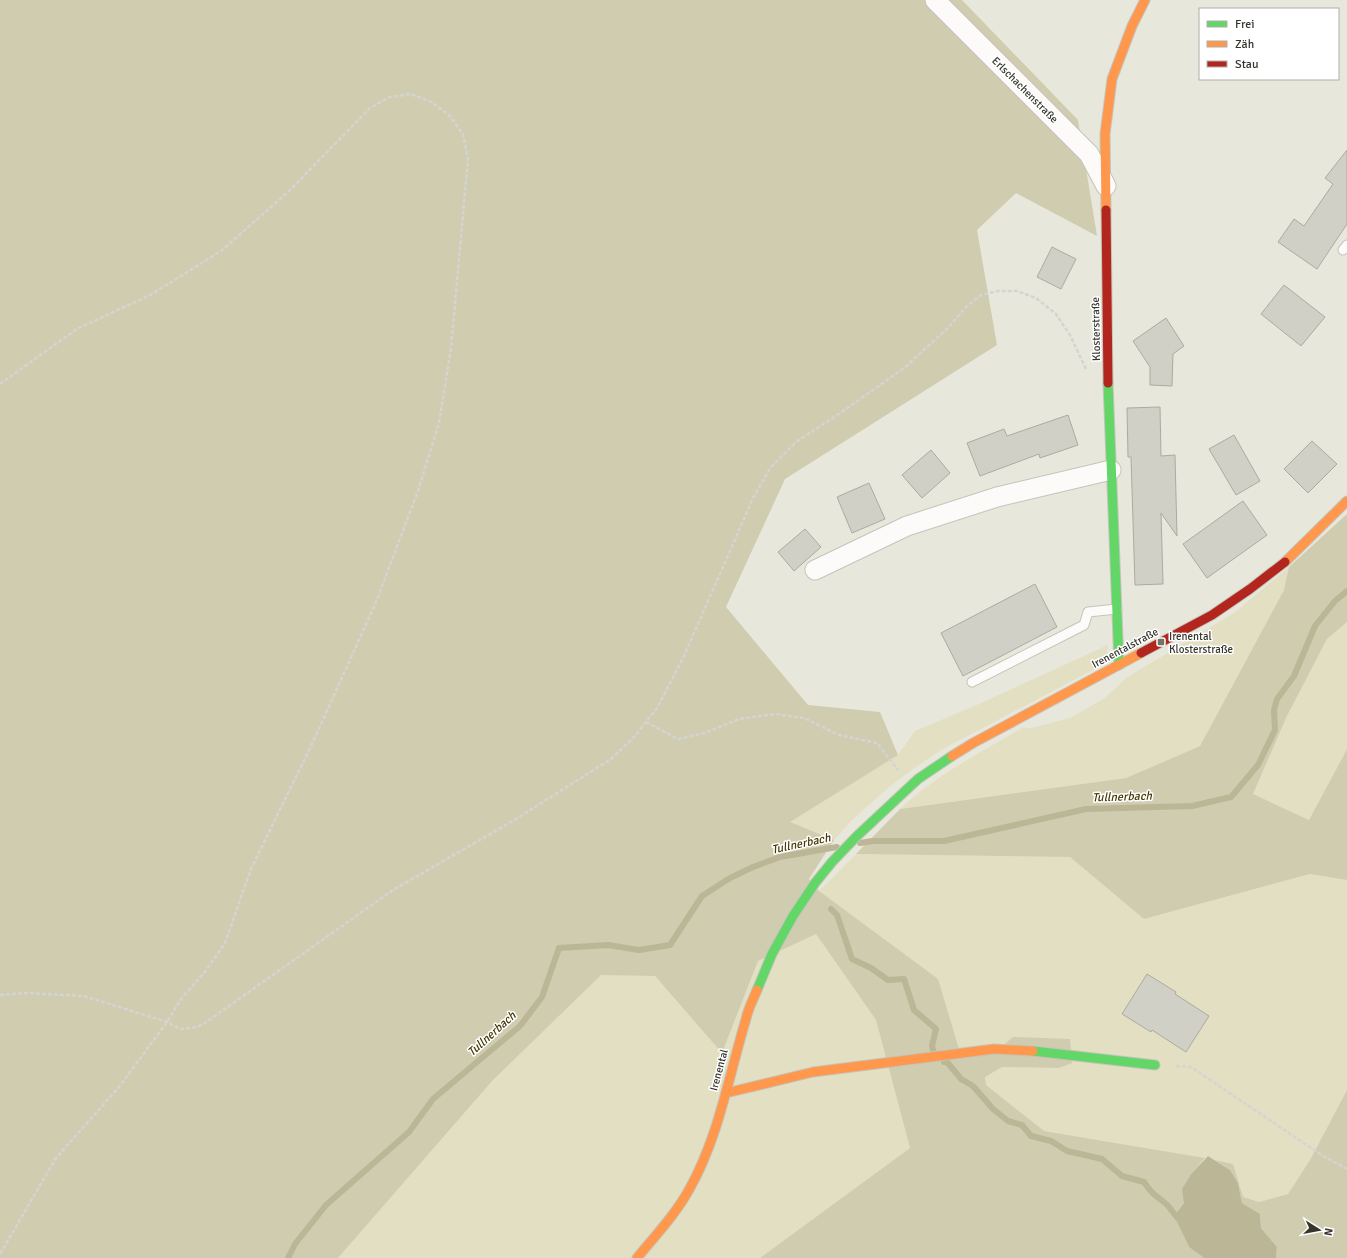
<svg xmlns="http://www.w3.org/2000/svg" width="1347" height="1258" viewBox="0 0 1347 1258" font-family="Signika,sans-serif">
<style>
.green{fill:#e3dfc2}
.forest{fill:#cfccaf}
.water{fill:#bab696}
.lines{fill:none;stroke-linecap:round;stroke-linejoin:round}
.stream{stroke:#bab696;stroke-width:6}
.building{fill:#d1d0c7;stroke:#acaaa1}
.lane-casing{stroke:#c5c4bb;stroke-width:11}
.street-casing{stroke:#c5c4bb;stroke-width:21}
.fast-casing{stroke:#c5c4bb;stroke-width:11}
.slow-casing{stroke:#c5c4bb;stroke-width:11}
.jam-casing{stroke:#c5c4bb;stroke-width:11}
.path{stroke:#d4d4d1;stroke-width:2.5;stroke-dasharray:4 2;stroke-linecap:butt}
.lane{stroke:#fcfbfa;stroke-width:9}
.street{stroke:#fcfbfa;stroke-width:19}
.fast{stroke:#63d668;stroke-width:9}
.slow{stroke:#ff974d;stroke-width:9}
.jam{stroke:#b3261e;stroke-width:9}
.poi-dot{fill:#747369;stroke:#fff;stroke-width:1.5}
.labels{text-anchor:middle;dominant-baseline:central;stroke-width:3;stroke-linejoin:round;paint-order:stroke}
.street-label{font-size:11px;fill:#36352c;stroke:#fff}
.poi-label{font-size:11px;fill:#36352c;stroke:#fff;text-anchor:start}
.water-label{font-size:12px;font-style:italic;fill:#433a04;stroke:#fff}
</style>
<rect width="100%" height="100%" fill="#e8e7db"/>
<path class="green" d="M 1289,567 L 1284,590 L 1200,746 L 1126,778 L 900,809 C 936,775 981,752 1024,727 L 1026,728 L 1032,728 L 1070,718 L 1105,698 L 1126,678 L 1234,613 Z
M 1347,622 L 1347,749 L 1309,820 L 1253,794 L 1287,716 L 1327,639 Z
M 1108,645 L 1106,659 L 1102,665 L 941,750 L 913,769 L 889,787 L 852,820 L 834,840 L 789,822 L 898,755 L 915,731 L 979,704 Z
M 856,854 L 1070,857 L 1144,919 L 1310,874 L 1347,880 L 1347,1090 L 1310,1160 L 1288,1194 L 1259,1202 L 1243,1197 L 1233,1164 L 1215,1160 L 1208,1156 L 1205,1158 L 1044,1131 L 986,1085 L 985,1076 L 1002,1067 L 1059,1068 L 993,1054 L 961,1056 L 819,891 Z
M 816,934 L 876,1020 L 910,1148 L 760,1258 L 338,1258 L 493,1080 L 601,974 L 655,976 L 722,1053 L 758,961 Z"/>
<path class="forest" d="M 0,0 L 962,0 L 1078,120 L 1097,236 L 1016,193 L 977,230 L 997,345 L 785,479 L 726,607 L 808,705 L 880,712 L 898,755 L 790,822 L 834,840 L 809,879 L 819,891 L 938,979 L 961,1056 L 993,1054 L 1013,1037 L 1070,1039 L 1072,1063 L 1059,1068 L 1002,1067 L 985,1077 L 986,1085 L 1044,1131 L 1205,1158 L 1192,1173 L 1184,1203 L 1174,1216 L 1189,1247 L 1204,1258 L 760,1258 L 910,1148 L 876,1020 L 816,934 L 758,961 L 722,1053 L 655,976 L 601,975 L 493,1080 L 338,1258 L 0,1258 Z
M 1347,514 L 1347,622 L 1327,639 L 1287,716 L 1253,794 L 1309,820 L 1347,749 L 1347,880 L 1310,874 L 1144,919 L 1070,857 L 856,854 L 900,809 L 1126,778 L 1200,746 L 1284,590 L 1289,567 Z
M 1347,1090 L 1347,1258 L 1276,1258 L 1277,1247 L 1261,1228 L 1260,1214 L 1242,1203 L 1238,1183 L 1230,1170 L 1215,1160 L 1233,1164 L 1243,1197 L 1259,1202 L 1288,1194 L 1310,1160 Z"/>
<path class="water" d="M 1208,1156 L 1230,1170 L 1238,1183 L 1242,1203 L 1260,1214 L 1261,1228 L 1277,1247 L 1276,1258 L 1204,1258 L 1189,1247 L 1174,1216 L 1184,1203 L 1182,1189 L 1192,1173 Z"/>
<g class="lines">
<path class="stream" d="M 860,843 L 872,841 L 944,841 L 1086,809 L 1192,806 L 1231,797 L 1258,765 L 1275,730 L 1274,710 L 1277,699 L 1294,676 L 1315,626 L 1335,601 L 1347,591
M 831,909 L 837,915 L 852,959 L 871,968 L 888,980 L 904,979 L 914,1010 L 936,1029 L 932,1046 L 934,1053
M 944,1062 L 947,1062 L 961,1079 L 973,1086 L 993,1109 L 1008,1121 L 1022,1125 L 1031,1136 L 1051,1141 L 1067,1151 L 1102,1159 L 1122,1176 L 1144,1182 C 1152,1194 1155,1195 1165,1203 C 1171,1208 1174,1215 1180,1220
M 288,1258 L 295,1244 L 326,1205 L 409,1132 L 433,1099 L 520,1026 L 542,997 L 559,948 L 608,945 L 639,950 L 670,945 L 702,896 L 730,878 L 753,867 L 780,857 L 837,847"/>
</g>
<path class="building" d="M 1347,150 L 1347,224 L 1317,269 L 1278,242 L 1294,219 L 1304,226 L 1333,184 L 1325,178 Z
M 1052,247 L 1076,259 L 1061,289 L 1037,277 Z
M 1284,285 L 1325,317 L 1301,346 L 1261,314 Z
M 1166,318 L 1184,346 L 1173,354 L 1172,386 L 1150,385 L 1150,367 L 1133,341 Z
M 1160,407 L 1161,456 L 1175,455 L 1177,536 L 1161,513 L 1163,584 L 1135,585 L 1131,457 L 1128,457 L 1127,408 Z
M 1068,415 L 1078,445 L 1040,458 L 1039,454 L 980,476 L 967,443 L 1004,429 L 1007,436 Z
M 1234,435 L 1260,481 L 1236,495 L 1209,449 Z
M 1312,441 L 1337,464 L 1308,493 L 1284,469 Z
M 931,450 L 950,473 L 922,498 L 902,475 Z
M 869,483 L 885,519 L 852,533 L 837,497 Z
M 1243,501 L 1267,535 L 1207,578 L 1183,544 Z
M 805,529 L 821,547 L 794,571 L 778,552 Z
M 1035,584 L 1057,627 L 963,676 L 941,633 Z
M 1147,974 L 1176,992 L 1175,994 L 1209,1016 L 1186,1052 L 1152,1030 L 1151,1032 L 1122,1014 Z"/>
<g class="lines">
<defs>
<path id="lane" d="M 1343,250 L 1347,245
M 972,682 L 1084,625 L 1088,612 L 1117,609"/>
<path id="street" d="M 935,0 L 1089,154 L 1106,186
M 815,570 L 907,526 L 997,497 L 1111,470"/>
<path id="fast" d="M 1108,383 L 1119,665
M 757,990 L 772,954 L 793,916 L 815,883 L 832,862 L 857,836 L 918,779 L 952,756
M 1033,1051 L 1155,1065"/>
<path id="slow" d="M 1106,210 L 1105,134 L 1112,79 L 1132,26 L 1145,0
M 1285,562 L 1347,501
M 952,756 L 973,743 L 1141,653
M 726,1093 L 813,1072 L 994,1049 L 1033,1051
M 637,1258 C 655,1236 676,1214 690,1188 C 719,1136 729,1075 746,1019 C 748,1009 753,1000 757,990"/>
<path id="jam" d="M 1106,210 L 1108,383
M 1141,653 L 1212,615 L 1250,589 L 1285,562"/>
</defs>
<use href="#lane" class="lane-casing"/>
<use href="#street" class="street-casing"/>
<use href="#fast" class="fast-casing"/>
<use href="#slow" class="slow-casing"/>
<use href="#jam" class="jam-casing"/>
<path class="path" d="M 0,384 L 77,329 L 152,294 L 221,251 L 288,192 L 370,108 L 390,97 L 410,94 L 430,101 L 449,115 L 463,134 L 468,159 L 451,348 L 439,423 L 418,491 L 376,602 L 313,742 L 251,869 L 225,943 L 204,973 L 181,999 L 167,1022 L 119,1087 L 56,1158 L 0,1254
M 646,722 L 678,739 L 705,733 L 739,719 L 775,714 L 804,718 L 839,735 L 877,743 L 898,770
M 0,995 L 27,993 L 84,996 L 167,1022 L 181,1029 L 191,1028 L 202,1025 L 393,890 L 516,819 L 611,759 L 635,736 L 657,708 L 684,656 L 753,498 L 771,467 L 796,442 L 839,414 L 904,368 L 947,329 L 967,306 L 981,295 L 998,291 L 1017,291 L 1036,298 L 1056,314 L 1070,335 L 1086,369
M 1176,1066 L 1191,1067 L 1323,1156 L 1347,1169"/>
<use href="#lane" class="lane"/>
<use href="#street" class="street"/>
<use href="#fast" class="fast"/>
<use href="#slow" class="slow"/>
<use href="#jam" class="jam"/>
</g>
<rect class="poi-dot" x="1157" y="638" width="8" height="8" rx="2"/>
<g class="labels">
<g class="street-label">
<text transform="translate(1025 90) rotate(45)">Erlschachenstraße</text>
<text transform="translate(1096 329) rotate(-91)">Klosterstraße</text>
<text transform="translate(1125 648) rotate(-28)">Irenentalstraße</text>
<text transform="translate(719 1070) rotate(-75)">Irenental</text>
</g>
<g class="poi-label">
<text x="1169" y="636">Irenental<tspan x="1169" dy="13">Klosterstraße</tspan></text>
</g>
<g class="water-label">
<text transform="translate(1122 797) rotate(-2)">Tullnerbach</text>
<text transform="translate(801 844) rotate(-12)">Tullnerbach</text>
<text transform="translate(492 1034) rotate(-42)">Tullnerbach</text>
</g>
</g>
<rect x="1199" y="8" width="140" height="72" fill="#ffffff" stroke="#afaeab"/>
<rect x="1207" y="21" width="20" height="6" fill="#63d668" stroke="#afaeab"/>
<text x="1235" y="28" font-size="12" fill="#36352c">Frei</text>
<rect x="1207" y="41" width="20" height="6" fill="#ff974d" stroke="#afaeab"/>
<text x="1235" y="48" font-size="12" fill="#36352c">Zäh</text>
<rect x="1207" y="61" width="20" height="6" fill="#b3261e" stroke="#afaeab"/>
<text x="1235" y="68" font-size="12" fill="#36352c">Stau</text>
<g transform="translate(1319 1230) rotate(101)" stroke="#ffffff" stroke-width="3" paint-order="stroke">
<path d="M0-3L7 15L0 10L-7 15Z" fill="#36352c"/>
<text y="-6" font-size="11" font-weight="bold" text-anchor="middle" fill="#36352c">N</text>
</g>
</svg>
